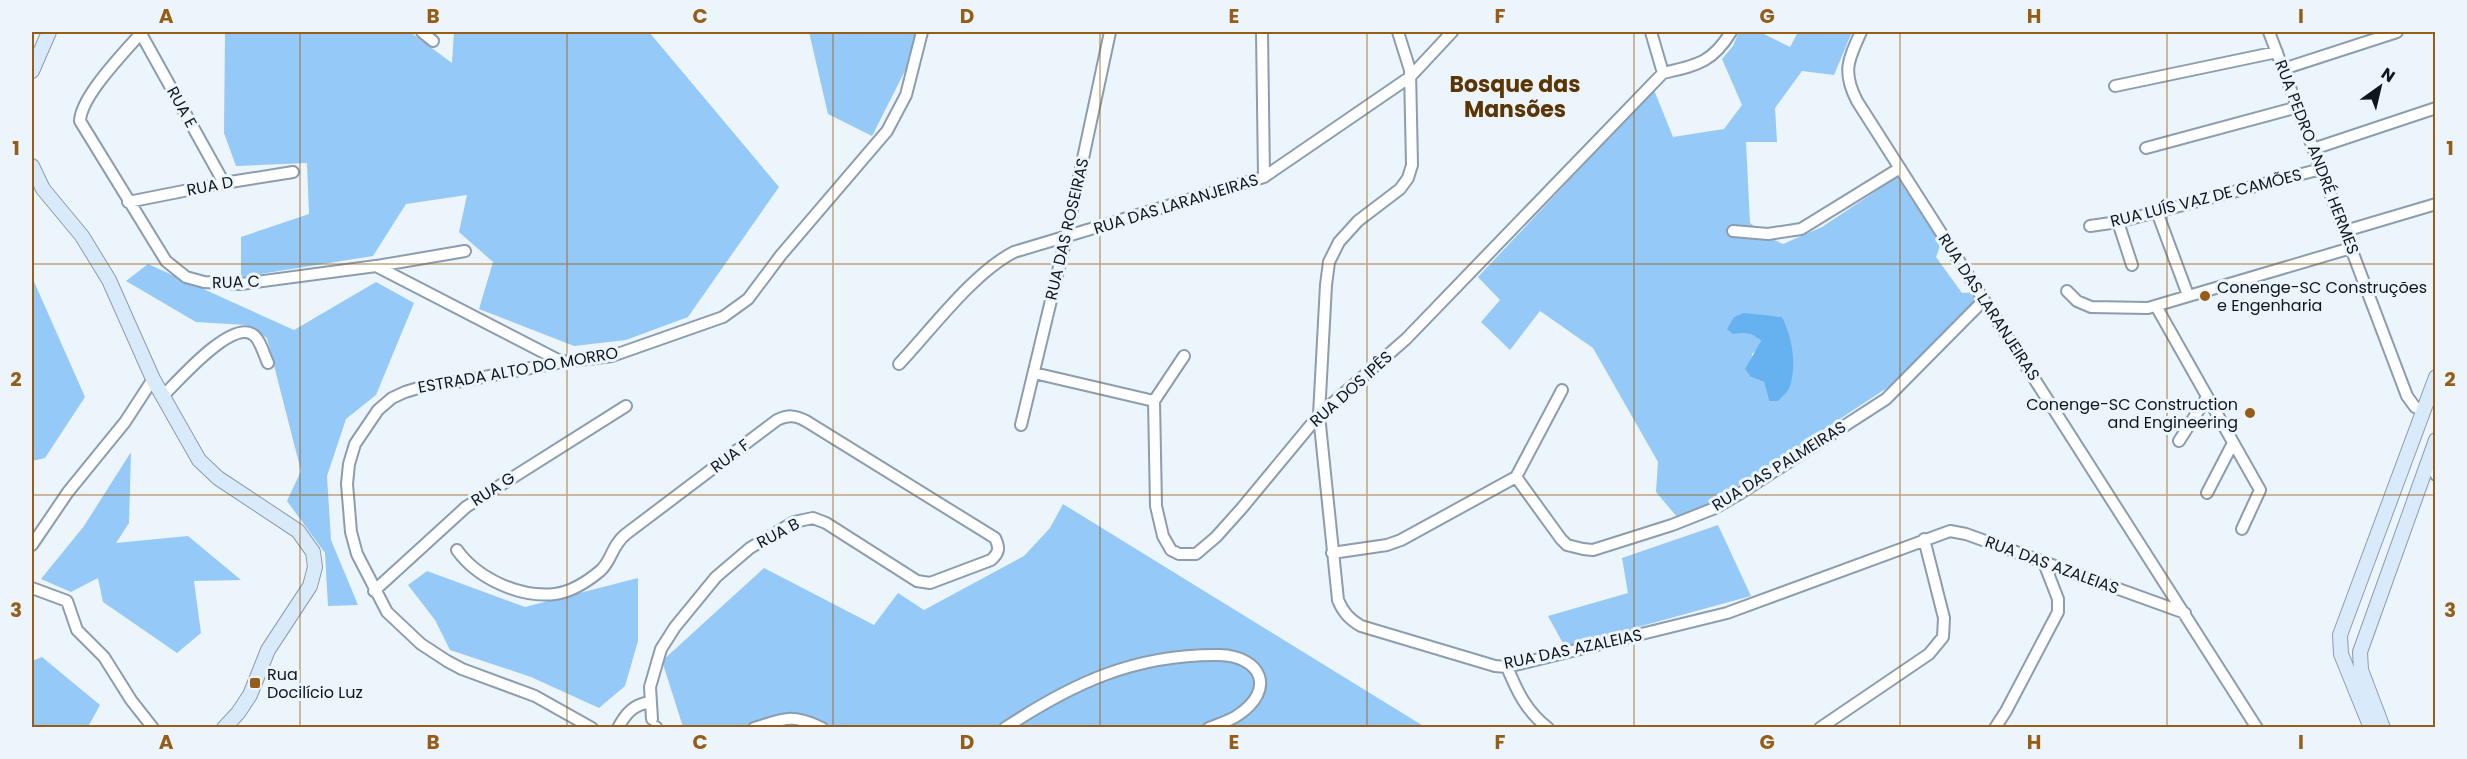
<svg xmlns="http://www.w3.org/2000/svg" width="2467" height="759" viewBox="0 0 2467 759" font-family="Poppins,sans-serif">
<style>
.green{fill:#95c9f7;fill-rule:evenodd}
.water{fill:#66b1f0}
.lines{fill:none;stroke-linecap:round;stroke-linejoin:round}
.street-casing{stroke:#8b9dae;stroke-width:14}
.secondary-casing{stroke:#8b9dae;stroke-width:16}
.street{stroke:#fff;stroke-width:10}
.secondary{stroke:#d9eafa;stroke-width:14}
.grid{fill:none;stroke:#955d17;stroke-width:1.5;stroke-opacity:0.55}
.poi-dot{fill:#955d17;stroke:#edf5fc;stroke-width:2}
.labels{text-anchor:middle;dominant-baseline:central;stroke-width:6;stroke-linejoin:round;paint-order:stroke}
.street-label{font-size:16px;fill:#0f161c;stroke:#edf5fc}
.poi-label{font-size:16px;fill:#0f161c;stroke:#edf5fc;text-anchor:start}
.district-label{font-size:22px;font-weight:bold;fill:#5b3503;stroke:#edf5fc}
.neatline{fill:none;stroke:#955d17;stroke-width:2}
.grid-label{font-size:20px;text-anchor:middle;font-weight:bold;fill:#955d17}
</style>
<rect width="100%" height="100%" fill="#edf5fc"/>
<path class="green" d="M 225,32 L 410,32 L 452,63 L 454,32 L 649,32 L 779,187 L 688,317 L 626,340 L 574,346 L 479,309 L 493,262 L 459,232 L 467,195 L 406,204 L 373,256 L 241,277 L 241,237 L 309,214 L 307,163 L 236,166 L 224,133 Z
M 809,32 L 915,32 L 909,63 L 872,136 L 828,114 Z
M 1739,32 L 1760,32 L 1790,47 L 1798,32 L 1852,32 L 1834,75 L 1802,71 L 1775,108 L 1777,142 L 1746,142 L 1750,223 L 1768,237 L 1783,244 L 1822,227 L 1897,177 L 1941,243 L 1936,257 L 1962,293 L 1974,292 L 1980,301 L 1890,386 L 1710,504 L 1678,518 L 1656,492 L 1658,462 L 1593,348 L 1540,311 L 1510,350 L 1481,322 L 1500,300 L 1478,277 L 1654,90 L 1673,137 L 1724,129 L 1742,105 L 1722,59 L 1733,46 ZM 1770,316 L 1782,317 L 1792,353 L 1791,375 L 1769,401 L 1764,382 L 1751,377 L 1752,354 L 1759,348 L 1761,341 L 1756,336 L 1743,332 Z
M 148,264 L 294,330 L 376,282 L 414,303 L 376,395 L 346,419 L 327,476 L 331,540 L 358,605 L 328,606 L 325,553 L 287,501 L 301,471 L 267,338 L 246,325 L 196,322 L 126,281 Z
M 32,277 L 85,397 L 45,458 L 32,461 Z
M 131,452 L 129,523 L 116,543 L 188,536 L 241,580 L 194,581 L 201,633 L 177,653 L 103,602 L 98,578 L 71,592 L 41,579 L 84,526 Z
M 1063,504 L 1425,727 L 683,727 L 662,661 L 764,568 L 874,625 L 898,593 L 924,610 L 1024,556 L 1050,528 Z
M 1718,525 L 1751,596 L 1565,647 L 1548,616 L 1628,593 L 1622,558 Z
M 427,571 L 525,607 L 638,578 L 638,641 L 625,686 L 599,708 L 531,677 L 450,650 L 435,620 L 408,585 Z
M 42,657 L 100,705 L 88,727 L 32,727 L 32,661 Z"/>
<path class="water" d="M 1744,313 L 1782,317 C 1792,337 1797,365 1790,386 C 1788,392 1782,397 1778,401 L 1769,401 L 1764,382 L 1751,377 L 1745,369 L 1761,341 C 1753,333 1744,332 1733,334 L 1727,329 L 1734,317 Z"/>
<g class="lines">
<defs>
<path id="street" d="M 140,32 L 224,183
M 422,32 L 433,41
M 1262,32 L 1264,177
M 1398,32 L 1410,70 L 1412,165 L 1408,178 L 1400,189 L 1358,221 L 1339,242 L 1329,262 L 1326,285 L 1319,415 L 1338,600 C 1343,612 1349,619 1361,626 L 1495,666 L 1507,667 L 1727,613 L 1950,531 L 1966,534 L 2185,613
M 1651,32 L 1663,73
M 1861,32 C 1848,60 1842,72 1857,101 L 2257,728
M 2269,32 L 2407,396 L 2415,407 L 2423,410
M 141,33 C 124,53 81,96 80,121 L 166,261 L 186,277 L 204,282 L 241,284 L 376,266 L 562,362
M 2283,69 L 2397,32
M 2115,86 L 2277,52
M 2146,148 L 2298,107
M 2313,149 L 2436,108
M 128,202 L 224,183 L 293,172
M 2157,212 L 2188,295
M 2118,222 L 2132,265
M 2090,226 L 2118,222 L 2321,169
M 1733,231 L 1768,234 L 1801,229 L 1900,168
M 2345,231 L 2436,204
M 377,266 L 465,251
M 2067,291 L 2077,301 L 2091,307 L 2148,308 L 2351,248
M 2156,306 L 2260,490 L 2242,529
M 899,364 C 931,330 973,273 1014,252 L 1264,177 L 1410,77 L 1452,32
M 1034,373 L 1154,401 L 1156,506 L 1163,536 L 1171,550 L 1179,554 L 1196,554 L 1216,537 L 1242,508 L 1319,415 L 1406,339 L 1663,73 C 1697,65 1712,63 1731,32
M 163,396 C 178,381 230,321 252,334 C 260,338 264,355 268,363
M 1154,401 L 1184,356
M 1021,425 L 1066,238 L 1110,32
M 2179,441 L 2207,397
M 2429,458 L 2436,475
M 1516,477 L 1562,390
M 2207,493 L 2233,443
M 32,545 L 68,492 L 125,422 L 153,379
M 457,550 C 477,578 519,598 555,594 C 571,592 588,581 600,571 C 612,561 611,546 626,534 L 777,420 C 788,415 795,415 806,421 L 995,538 C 1000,548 999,553 991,560 L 930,583 L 917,581 L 826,523 L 813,518 L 794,522 L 750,548 L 716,577 L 675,627 L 661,649 L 650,687 L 652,719
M 1332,553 L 1387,545 L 1401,540 L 1516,477 L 1561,539 L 1567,545 L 1583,549 L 1593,550 L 1672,525 L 1715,508 L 1739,494 L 1886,399 L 1984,300
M 32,588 L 67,601 L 77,630 L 104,657 L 131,700 L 153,728
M 374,591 L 466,507 L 626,406
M 1507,667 C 1517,691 1526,711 1548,728
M 656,727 L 656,728
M 592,728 L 535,696 L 462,669 L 447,661 L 421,644 L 387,612 L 357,554 L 351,532 L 347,484 L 349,464 L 355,444 L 378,410 L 392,398 L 405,392 L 428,385 L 463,381 L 562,362 L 612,356 L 723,317 L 748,299 L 781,255 L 887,131 L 906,95 L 922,32
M 618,728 C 626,713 633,705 650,702
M 754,728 C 784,719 791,713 822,728
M 1005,728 C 1073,683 1135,654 1219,655 C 1262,656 1276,690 1238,715 C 1230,721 1218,724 1209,728
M 1820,728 L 1929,654 L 1943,637 L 1944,618 L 1924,539
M 1995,728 L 2006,711 L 2058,612 L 2058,599 L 2044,563"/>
<path id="secondary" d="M 32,71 L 49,32
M 32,166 L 43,189 L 82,236 L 109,280 L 153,379 L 199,460 L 218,478 L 298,531 L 313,552 L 315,567 L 310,586 L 268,650 L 250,695 L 238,713 L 224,728
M 2371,728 L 2341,654 L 2340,635 L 2436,377
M 2383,728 L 2361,670 L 2360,652 L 2436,440"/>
</defs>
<use href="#street" class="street-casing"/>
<use href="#secondary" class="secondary-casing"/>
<use href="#street" class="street"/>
<use href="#secondary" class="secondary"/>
</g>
<path class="grid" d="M 300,32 L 300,728M 567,32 L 567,728M 833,32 L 833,728M 1100,32 L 1100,728M 1367,32 L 1367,728M 1634,32 L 1634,728M 1900,32 L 1900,728M 2167,32 L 2167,728M 32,264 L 2436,264M 32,495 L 2436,495"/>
<g class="poi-dot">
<circle cx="2205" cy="296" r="6"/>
<circle cx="2250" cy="413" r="6"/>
<rect x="249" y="677" width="12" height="12" rx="3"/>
</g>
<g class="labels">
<g class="street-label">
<text transform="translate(182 107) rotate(61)">RUA E</text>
<text transform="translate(2317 157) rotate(69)">RUA PEDRO ANDRÉ HERMES</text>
<text transform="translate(210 186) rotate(-11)">RUA D</text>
<text transform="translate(2206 198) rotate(-14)">RUA LUÍS VAZ DE CAMÕES</text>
<text transform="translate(1176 204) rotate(-17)">RUA DAS LARANJEIRAS</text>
<text transform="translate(1067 229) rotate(-77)">RUA DAS ROSEIRAS</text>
<text transform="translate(236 282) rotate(-2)">RUA C</text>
<text transform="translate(1989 307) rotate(57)">RUA DAS LARANJEIRAS</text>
<text transform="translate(518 370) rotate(-10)">ESTRADA ALTO DO MORRO</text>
<text transform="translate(1351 389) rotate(-42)">RUA DOS IPÊS</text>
<text transform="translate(730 456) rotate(-37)">RUA F</text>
<text transform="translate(1779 466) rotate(-32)">RUA DAS PALMEIRAS</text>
<text transform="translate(493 489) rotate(-33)">RUA G</text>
<text transform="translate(778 533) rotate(-28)">RUA B</text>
<text transform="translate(2052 565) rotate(20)">RUA DAS AZALEIAS</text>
<text transform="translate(1573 649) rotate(-12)">RUA DAS AZALEIAS</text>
</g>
<g class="poi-label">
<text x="2217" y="287">Conenge-SC Construções<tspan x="2217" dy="18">e Engenharia</tspan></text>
<text x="2238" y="404" text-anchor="end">Conenge-SC Construction<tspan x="2238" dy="18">and Engineering</tspan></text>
<text x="267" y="674">Rua<tspan x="267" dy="18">Docilício Luz</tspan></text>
</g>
<g class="district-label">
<text x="1515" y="84">Bosque das<tspan x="1515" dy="25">Mansões</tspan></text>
</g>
</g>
<rect width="2467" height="759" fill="none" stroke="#edf5fc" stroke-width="66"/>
<g transform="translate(2380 87) rotate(34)" stroke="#edf5fc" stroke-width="4.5" paint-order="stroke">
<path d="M0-4.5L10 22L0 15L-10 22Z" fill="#0f161c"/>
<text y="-9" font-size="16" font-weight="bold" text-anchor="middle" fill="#0f161c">N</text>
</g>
<rect x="33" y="33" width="2401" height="693" class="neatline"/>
<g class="grid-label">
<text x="166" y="23">A</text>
<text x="433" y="23">B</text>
<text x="700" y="23">C</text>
<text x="967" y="23">D</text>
<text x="1234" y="23">E</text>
<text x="1500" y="23">F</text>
<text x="1767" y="23">G</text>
<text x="2034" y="23">H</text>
<text x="2301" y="23">I</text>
<text x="16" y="155">1</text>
<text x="2450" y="155">1</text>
<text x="16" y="386">2</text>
<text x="2450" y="386">2</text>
<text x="16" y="617">3</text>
<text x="2450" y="617">3</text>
<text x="166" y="749">A</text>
<text x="433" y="749">B</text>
<text x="700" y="749">C</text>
<text x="967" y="749">D</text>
<text x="1234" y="749">E</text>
<text x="1500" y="749">F</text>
<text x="1767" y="749">G</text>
<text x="2034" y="749">H</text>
<text x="2301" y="749">I</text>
</g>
</svg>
